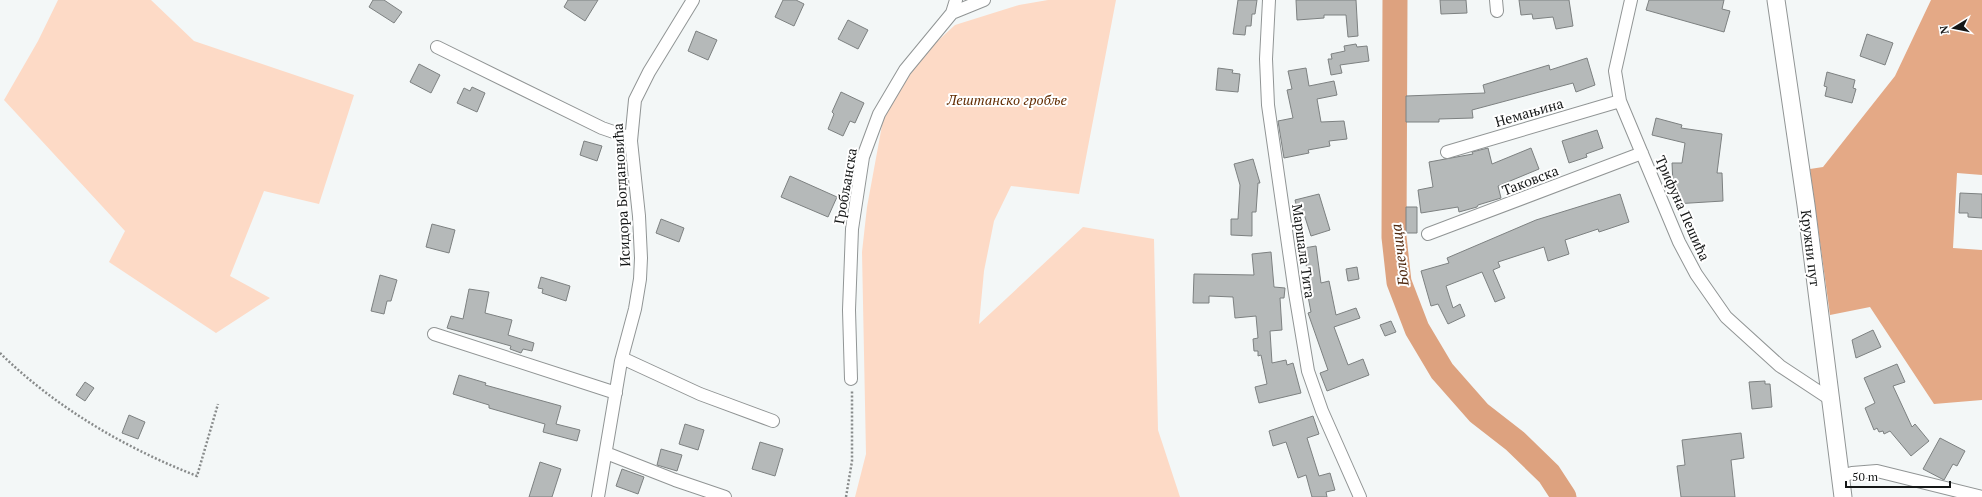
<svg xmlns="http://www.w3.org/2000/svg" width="1982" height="497" viewBox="0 0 1982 497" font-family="'PT Serif',serif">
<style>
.green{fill:#fddac6}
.forest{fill:#e4a986}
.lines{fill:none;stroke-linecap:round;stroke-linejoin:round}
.river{stroke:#dda27f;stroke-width:25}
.building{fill:#b5b9b9;stroke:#7d8181}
.minor-casing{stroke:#919595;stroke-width:14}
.secondary-casing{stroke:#919595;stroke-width:19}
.path{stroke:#888b8b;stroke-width:2.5;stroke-dasharray:2 2;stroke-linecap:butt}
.minor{stroke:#fff;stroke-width:12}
.secondary{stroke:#fff;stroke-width:17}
.labels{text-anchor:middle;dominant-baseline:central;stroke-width:4;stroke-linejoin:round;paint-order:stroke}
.park-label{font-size:14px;font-style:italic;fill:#622c02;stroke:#fff}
.street-label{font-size:14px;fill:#151717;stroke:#fff}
.water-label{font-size:15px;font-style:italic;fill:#4f280e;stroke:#fff}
</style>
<rect width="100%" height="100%" fill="#f3f7f7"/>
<path class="green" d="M 58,0 L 151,0 L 194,41 L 354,95 L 319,204 L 264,191 L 230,276 L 270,298 L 216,333 L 109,262 L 125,231 L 4,100 L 38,41 Z
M 1048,0 L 1116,0 L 1079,194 L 1011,186 L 994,221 L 984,271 L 979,324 L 1083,227 L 1154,239 L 1158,430 L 1180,497 L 855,497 L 866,454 L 862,252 L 867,207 L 883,120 L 893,96 L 930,48 L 955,25 L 1019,5 Z"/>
<path class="forest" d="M 1931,0 L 1982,0 L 1982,175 L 1957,173 L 1953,248 L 1982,250 L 1982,400 L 1934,404 L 1870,307 L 1830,315 L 1810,169 L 1823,167 L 1895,76 Z"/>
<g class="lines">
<path class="river" d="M 1395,0 L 1394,237 L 1399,282 L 1417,329 L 1442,371 L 1479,413 L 1515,441 L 1549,474 L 1564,497"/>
</g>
<path class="building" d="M 373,0 L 384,0 L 402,12 L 394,23 L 369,7 Z
M 568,0 L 598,0 L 585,21 L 564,7 Z
M 783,0 L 796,0 L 804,4 L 794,26 L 775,17 Z
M 1238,0 L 1257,0 L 1255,14 L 1252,14 L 1251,26 L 1246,26 L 1245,35 L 1233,34 Z
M 1296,0 L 1356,0 L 1358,36 L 1348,37 L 1346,15 L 1324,15 L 1324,18 L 1297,20 Z
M 1440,0 L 1466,0 L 1467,13 L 1441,14 Z
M 1519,0 L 1569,0 L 1573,26 L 1556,29 L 1553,17 L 1533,19 L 1532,14 L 1521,15 Z
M 1649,0 L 1724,0 L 1722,9 L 1730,11 L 1724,32 L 1646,10 Z
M 848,20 L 868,30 L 858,49 L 838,39 Z
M 696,31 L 717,40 L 708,60 L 688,51 Z
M 1867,34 L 1893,43 L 1885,65 L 1860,56 Z
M 1356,44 L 1357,47 L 1367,46 L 1369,61 L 1340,65 L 1342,73 L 1331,75 L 1328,59 L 1332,59 L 1331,54 L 1345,51 L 1344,46 Z
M 1587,58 L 1595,85 L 1576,92 L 1573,83 L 1472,110 L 1473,118 L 1439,119 L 1439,122 L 1406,122 L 1406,96 L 1485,93 L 1483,85 L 1549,65 L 1550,70 Z
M 419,64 L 440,75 L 431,93 L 410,82 Z
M 1218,68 L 1233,70 L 1232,73 L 1240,74 L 1238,92 L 1216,90 Z
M 1306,68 L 1309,86 L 1334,81 L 1337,95 L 1317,99 L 1321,122 L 1344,121 L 1347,139 L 1329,141 L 1330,146 L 1308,150 L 1309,153 L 1284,158 L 1278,121 L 1293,118 L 1287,90 L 1292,89 L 1288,71 Z
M 1827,72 L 1855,80 L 1853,88 L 1856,89 L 1852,103 L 1825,96 L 1827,87 L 1824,86 Z
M 472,87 L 485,93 L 477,112 L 457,103 L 464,88 L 470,91 Z
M 841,92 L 864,103 L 855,123 L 850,121 L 843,136 L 828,129 L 834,114 L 832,112 Z
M 1656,118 L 1682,125 L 1681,128 L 1722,134 L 1717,173 L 1722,173 L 1723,201 L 1674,204 L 1672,163 L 1682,163 L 1685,143 L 1652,135 Z
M 1597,130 L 1603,148 L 1586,154 L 1587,157 L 1569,163 L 1562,141 Z
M 584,141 L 602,146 L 597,161 L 580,155 Z
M 1488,148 L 1492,164 L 1531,148 L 1539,169 L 1498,186 L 1501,198 L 1478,205 L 1477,207 L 1459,212 L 1458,207 L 1421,213 L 1418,190 L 1433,187 L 1429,162 L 1473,154 L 1472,152 Z
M 1253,159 L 1260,183 L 1258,183 L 1256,212 L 1252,212 L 1252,236 L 1231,235 L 1231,219 L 1238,219 L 1240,185 L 1234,164 Z
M 790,176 L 837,197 L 828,217 L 781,197 Z
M 1960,193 L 1982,194 L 1982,218 L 1968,217 L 1968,213 L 1959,213 Z
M 1319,194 L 1330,230 L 1311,236 L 1303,211 L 1298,212 L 1295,200 Z
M 1620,194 L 1629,222 L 1599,232 L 1598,229 L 1565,240 L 1569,254 L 1548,261 L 1544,247 L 1498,262 L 1500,267 L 1493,270 L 1505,298 L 1495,302 L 1482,272 L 1446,286 L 1453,308 L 1460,304 L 1465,316 L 1448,324 L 1438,304 L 1431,306 L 1421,271 L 1449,263 L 1447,258 L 1536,220 Z
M 1406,207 L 1417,207 L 1417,233 L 1406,233 Z
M 661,219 L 684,228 L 679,242 L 656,233 Z
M 432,224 L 455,230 L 449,253 L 426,247 Z
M 1316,246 L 1321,283 L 1329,281 L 1336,315 L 1356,308 L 1360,318 L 1334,327 L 1348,365 L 1363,359 L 1369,375 L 1327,391 L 1320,373 L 1328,370 L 1308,313 L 1311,312 L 1306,286 L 1309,286 L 1304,248 Z
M 1271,252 L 1274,287 L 1285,288 L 1284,298 L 1280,298 L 1282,330 L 1270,331 L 1272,363 L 1286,360 L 1287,365 L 1293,363 L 1301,393 L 1259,403 L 1255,387 L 1267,384 L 1261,355 L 1258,356 L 1258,351 L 1254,351 L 1253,339 L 1258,338 L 1256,316 L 1235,318 L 1233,297 L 1209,296 L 1209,303 L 1193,303 L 1194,274 L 1254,275 L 1252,254 Z
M 1357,267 L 1359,279 L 1348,281 L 1346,269 Z
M 380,275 L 397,280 L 391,301 L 387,301 L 384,314 L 371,311 Z
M 541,277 L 570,286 L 566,301 L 542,293 L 543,289 L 538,288 Z
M 469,289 L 489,292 L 485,313 L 512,320 L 508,335 L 534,343 L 532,351 L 523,349 L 521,353 L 510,349 L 511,346 L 447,328 L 451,316 L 463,319 Z
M 1391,321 L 1396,332 L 1385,336 L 1380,325 Z
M 1873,330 L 1881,347 L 1856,358 L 1852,340 Z
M 1897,364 L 1905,382 L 1893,386 L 1912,427 L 1915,424 L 1929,441 L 1911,456 L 1890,431 L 1884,434 L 1883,431 L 1879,432 L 1877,428 L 1874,430 L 1865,408 L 1875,403 L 1864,378 Z
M 459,375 L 486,383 L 485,385 L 561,406 L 556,424 L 580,430 L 577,441 L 543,432 L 545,424 L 489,408 L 489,405 L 453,394 Z
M 1765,381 L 1765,384 L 1770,384 L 1772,407 L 1752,409 L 1749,382 Z
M 85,382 L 94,388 L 85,401 L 76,395 Z
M 129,415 L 145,422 L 138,439 L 122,433 Z
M 1313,416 L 1319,434 L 1307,438 L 1319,476 L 1330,473 L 1335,490 L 1326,492 L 1327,497 L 1312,497 L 1306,475 L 1298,478 L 1286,442 L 1273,446 L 1269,431 Z
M 685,424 L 704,430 L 698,450 L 679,444 Z
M 1741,433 L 1744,458 L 1731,460 L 1735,497 L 1681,497 L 1677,466 L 1685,465 L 1682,440 Z
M 1940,438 L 1965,451 L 1957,466 L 1953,464 L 1944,480 L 1923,469 Z
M 760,442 L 783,449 L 775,476 L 752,469 Z
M 661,449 L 682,455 L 677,471 L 657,465 Z
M 540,462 L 561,469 L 552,497 L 529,497 Z
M 622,469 L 644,477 L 638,494 L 616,486 Z"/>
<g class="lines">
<defs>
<path id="minor" d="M 1269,0 L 1266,59 L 1268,105 L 1295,293 L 1308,371 L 1322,411 L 1360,497
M 1496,0 L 1497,11
M 1631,0 L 1615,71 L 1620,101 L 1679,242 L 1696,274 L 1726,317 L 1780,366 L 1830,399
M 952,13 L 984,0
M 437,47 L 602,128 L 631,138
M 1447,152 L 1620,101
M 1428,234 L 1642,153
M 434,334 L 616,393
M 622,358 L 700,394 L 773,421
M 851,379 L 849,310 L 852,229 L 863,157 L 879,114 L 905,70 L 952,13 L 956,0
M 606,453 L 675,480 L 725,497
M 1841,476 L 1852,473 L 1877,471 L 1982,497
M 598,497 L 621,361 L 635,309 L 640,279 L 641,258 L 639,216 L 631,141 L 635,100 L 649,72 L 693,0"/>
<path id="secondary" d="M 1776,0 L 1806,205 L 1843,497"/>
</defs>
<use href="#minor" class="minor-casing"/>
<use href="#secondary" class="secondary-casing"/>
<path class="path" d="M 0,353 C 55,407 125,448 197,476 L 218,404
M 846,497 L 852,461 L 852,390"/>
<use href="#minor" class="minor"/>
<use href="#secondary" class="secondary"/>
</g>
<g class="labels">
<g class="park-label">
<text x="1007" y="99">Лештанско гробље</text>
</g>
<g class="street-label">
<text transform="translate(1529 112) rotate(-16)">Немањина</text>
<text transform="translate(1530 180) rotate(-21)">Таковска</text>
<text transform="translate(845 186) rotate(-80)">Гробљанска</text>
<text transform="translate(621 195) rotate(-93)">Исидора Богдановића</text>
<text transform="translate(1683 208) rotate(66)">Трифуна Пешића</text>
<text transform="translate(1811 248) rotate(83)">Кружни пут</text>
<text transform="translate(1304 251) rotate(82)">Маршала Тита</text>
</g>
<g class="water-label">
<text transform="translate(1399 255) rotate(-97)">Болечица</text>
</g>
</g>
<g transform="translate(1954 28) rotate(260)" stroke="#ffffff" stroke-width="3" paint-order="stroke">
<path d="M0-3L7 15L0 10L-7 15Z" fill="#151717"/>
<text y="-6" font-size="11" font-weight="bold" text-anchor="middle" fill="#151717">N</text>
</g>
<path d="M1846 481v6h104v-6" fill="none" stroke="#151717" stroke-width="2"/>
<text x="1852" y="481" font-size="12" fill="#151717" stroke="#ffffff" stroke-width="3" paint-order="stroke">50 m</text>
</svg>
